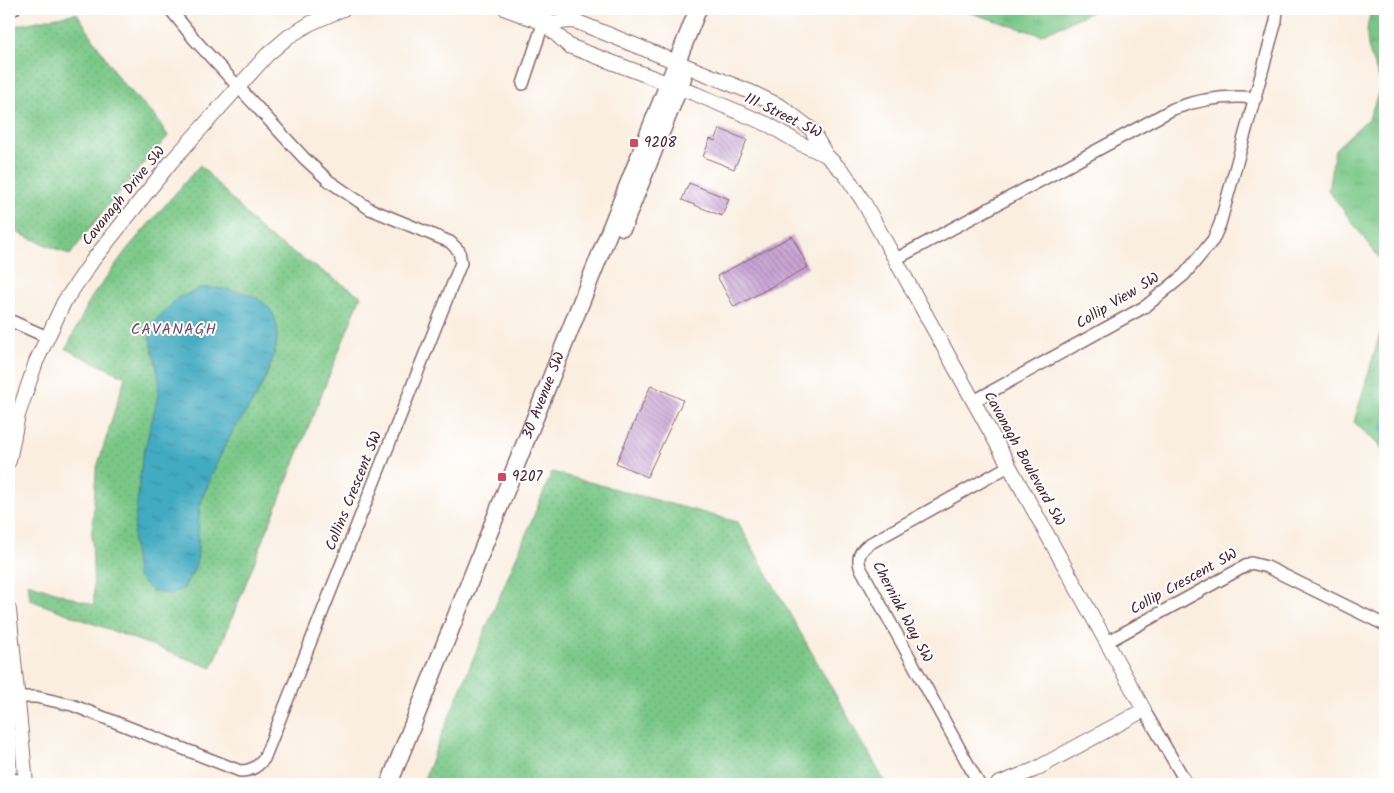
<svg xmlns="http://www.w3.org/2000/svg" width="1394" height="793" viewBox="0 0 1394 793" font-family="Kalam,sans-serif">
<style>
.grass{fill:url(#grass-tufts);stroke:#627359}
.park{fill:url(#park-dots);stroke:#627359}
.water{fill:url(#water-ripples);stroke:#466576}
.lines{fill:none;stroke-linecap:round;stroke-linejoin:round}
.stream{stroke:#42abc1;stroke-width:4}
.building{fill:url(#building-back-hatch)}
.minor-casing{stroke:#88676a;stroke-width:14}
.tertiary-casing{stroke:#88676a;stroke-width:16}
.secondary-casing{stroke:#88676a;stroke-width:19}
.minor{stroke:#fff;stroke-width:11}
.tertiary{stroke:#fff;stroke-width:14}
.secondary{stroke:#fff;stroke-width:16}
.poi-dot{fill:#d1495b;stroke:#fff;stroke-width:2}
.labels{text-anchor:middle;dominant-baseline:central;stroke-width:4;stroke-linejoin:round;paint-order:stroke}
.street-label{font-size:15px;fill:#4a1f2b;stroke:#fff}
.poi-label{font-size:15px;fill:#4a1f2b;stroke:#fff;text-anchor:start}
.neighbourhood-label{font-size:16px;letter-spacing:1px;fill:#764d66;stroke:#fff}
</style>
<defs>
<pattern id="grass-tufts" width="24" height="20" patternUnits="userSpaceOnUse" patternTransform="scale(1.25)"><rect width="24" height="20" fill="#79c787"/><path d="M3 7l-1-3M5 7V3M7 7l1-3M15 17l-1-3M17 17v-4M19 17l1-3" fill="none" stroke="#6aaa75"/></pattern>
<pattern id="park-dots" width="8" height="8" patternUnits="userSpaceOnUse" patternTransform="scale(1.25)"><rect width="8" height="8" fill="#79c787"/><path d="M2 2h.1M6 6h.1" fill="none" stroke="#6aaa75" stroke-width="1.8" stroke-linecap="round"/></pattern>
<pattern id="water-ripples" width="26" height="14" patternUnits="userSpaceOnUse" patternTransform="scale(1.25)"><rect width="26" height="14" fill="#42abc1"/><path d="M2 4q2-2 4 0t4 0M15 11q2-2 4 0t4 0" fill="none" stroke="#398b9d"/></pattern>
<pattern id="building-back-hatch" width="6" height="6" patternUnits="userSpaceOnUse" patternTransform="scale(1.25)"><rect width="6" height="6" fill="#c8a3d4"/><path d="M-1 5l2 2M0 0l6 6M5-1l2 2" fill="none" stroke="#a484ac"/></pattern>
</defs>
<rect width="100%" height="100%" fill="#fff"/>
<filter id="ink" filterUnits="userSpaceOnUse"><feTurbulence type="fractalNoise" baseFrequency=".02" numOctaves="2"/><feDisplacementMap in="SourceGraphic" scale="10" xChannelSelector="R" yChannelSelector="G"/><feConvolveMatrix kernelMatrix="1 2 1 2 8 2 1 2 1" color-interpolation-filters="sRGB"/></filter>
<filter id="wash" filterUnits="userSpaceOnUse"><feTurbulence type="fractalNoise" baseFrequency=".0096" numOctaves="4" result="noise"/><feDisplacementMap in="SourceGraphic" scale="20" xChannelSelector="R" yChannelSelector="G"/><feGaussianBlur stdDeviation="1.12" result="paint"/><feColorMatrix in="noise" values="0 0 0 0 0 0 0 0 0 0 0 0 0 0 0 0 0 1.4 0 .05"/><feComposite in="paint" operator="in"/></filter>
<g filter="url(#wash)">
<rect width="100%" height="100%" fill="#faeee0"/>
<path class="grass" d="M 958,9 L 1098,9 L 1041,35 Z
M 1372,9 L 1385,9 L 1385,266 L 1328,190 L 1335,149 L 1369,118 L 1382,84 C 1370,56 1361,39 1372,9 Z
M 1385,317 L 1385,451 L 1354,422 Z"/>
<path class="park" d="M 77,13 L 119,79 L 156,117 L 168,136 L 104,210 L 70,255 L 9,229 L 9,27 Z
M 200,165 L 266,235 L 361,296 L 212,668 L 30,600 L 28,583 L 94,605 L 92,532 L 96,471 L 125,377 L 66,349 L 91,298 L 127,249 Z
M 552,472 L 738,522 L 886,784 L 422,784 C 463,679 509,576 552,472 Z"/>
<path class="water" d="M 201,288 C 279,288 294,322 260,389 C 252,406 239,420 230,437 C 219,455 212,477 203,496 C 196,515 200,540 197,560 C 195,570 188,579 184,588 L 170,594 L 152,591 L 137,576 L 133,539 L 142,460 L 158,396 L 159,378 L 150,338 L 151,325 L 178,298 Z"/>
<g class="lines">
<path class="stream" d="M 1385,425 L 1383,427 L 1385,437"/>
</g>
<g id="blocks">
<path class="building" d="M 720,129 L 747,140 L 734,169 L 703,157 L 710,139 L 715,141 Z
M 689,183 L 729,199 L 722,216 L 682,200 Z
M 792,236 L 808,267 L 734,307 L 717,276 Z
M 651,385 L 683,400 L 647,477 L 616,463 Z"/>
</g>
</g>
<g filter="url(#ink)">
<use href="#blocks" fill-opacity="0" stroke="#88676a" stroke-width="1"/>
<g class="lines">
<defs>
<path id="minor" d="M 9,10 L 14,9
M 523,84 L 548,9
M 896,259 L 1173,109 C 1200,99 1226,95 1256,98
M 9,320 L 47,337
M 974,401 L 1146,306 L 1184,275 L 1213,240 L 1220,224 L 1276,21 L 1277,9
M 1107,642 L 1251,563 L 1267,567 L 1385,625
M 19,697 L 36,697 L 72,705 L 240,771 C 251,771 257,767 264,759 L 461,263 L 459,251 L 450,242 L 370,209 L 329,181 L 304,158 L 195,40 L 170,9
M 1144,710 L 1187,784
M 9,778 L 26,782
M 979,784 L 860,567 C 857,556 860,551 869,544 L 1009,466"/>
<path id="tertiary" d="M 506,9 L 544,23 L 569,46 L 696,94 L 769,125 L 799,143 L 826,155
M 544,23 L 572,21 L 580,23 L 753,93 L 782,107 L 811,129 L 826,155 L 845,174 L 863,201 L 1144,710 L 1034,770 L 998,784
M 9,461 L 18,415 L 36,362 L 64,302 L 93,260 L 171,162 L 267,55 L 288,37 L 311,23 L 343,9
M 9,610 L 26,784"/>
<g id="secondary">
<path d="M 623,227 L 683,78"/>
<path id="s1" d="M 389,784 L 698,9"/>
</g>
</defs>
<use href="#minor" class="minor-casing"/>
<use href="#tertiary" class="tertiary-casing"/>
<use href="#secondary" class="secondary-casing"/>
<use href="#minor" class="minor"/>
<use href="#tertiary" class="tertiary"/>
<use href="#secondary" class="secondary"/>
</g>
</g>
<g class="poi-dot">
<rect x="629" y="138" width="10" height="10" rx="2.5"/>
<rect x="497" y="472" width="10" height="10" rx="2.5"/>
</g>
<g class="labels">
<g class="street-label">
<text transform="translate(783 116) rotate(26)">111 Street SW</text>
<text transform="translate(124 196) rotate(-51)">Cavanagh Drive SW</text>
<text transform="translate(1118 301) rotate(-31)">Collip View SW</text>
<text stroke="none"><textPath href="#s1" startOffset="418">30 Avenue SW</textPath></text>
<text transform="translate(1024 459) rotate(61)">Cavanagh Boulevard SW</text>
<text transform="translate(354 491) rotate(-68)">Collins Crescent SW</text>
<text transform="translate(1184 582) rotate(-29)">Collip Crescent SW</text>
<text transform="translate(902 612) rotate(62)">Cherniak Way SW</text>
</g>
<g class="poi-label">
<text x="644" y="143">9208</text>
<text x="512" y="477">9207</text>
</g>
<g class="neighbourhood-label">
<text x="174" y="329">CAVANAGH</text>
</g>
</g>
<rect width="1394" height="793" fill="none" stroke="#fff" stroke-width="30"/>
</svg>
